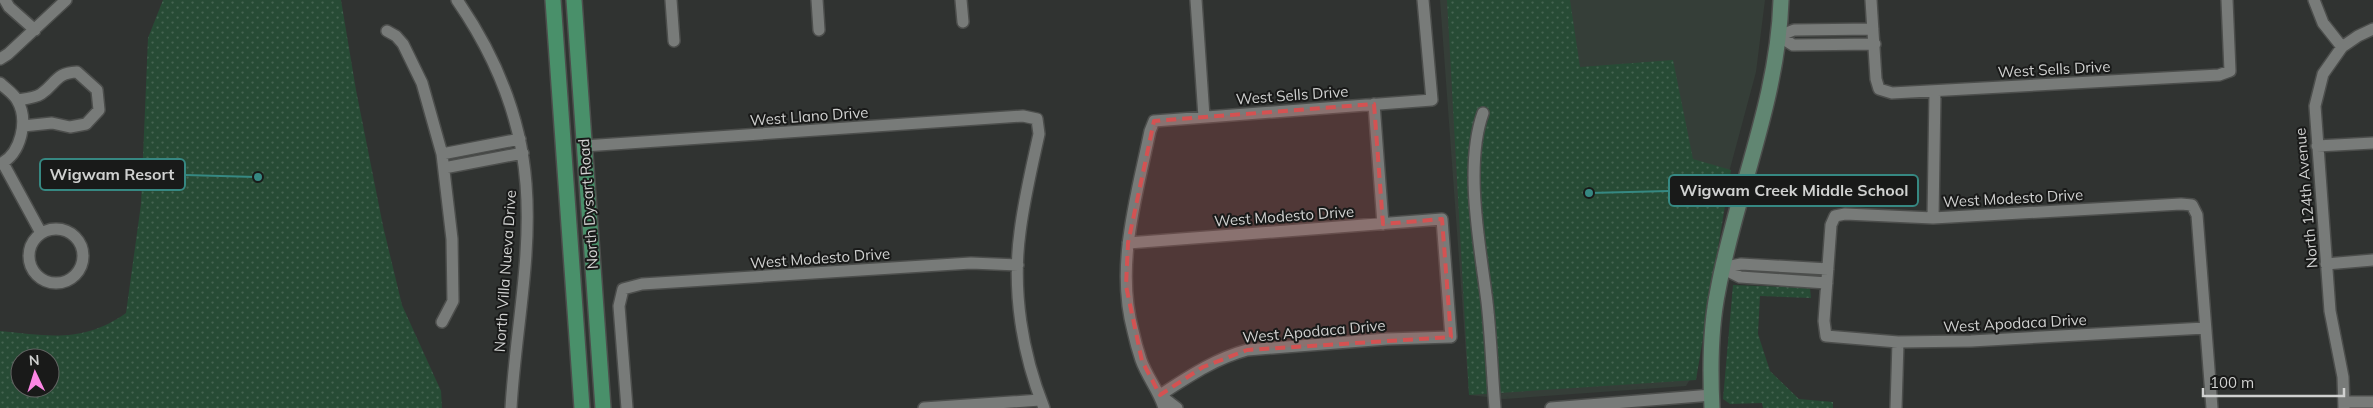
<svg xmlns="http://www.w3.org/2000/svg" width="2373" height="408" viewBox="0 0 2373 408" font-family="Mulish,sans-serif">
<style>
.built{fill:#353e38}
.green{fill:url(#green-dots);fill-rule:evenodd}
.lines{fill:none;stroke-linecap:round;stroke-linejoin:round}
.street-casing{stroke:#4c4e4c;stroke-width:14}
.secondary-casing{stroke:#4c4e4c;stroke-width:18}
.primary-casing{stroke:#4c4e4c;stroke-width:18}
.street{stroke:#787b79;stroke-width:11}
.secondary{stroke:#618672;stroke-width:15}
.primary{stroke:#49906a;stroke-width:15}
.marked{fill:#d45252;fill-opacity:0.2;stroke:#d45252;stroke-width:4;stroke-dasharray:10 6;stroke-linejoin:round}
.labels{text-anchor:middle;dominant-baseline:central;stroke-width:4;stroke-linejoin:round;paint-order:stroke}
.street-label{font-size:15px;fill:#d0d1d0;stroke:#191a19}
.leader{fill:none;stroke:#368882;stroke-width:2}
.callout-dot{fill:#368882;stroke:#191a19;stroke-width:2}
.callout{fill:#191a19;stroke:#368882;stroke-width:2}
.callout-label{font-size:16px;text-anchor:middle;font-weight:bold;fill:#d0d1d0}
</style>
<defs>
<pattern id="green-dots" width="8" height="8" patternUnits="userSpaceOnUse" patternTransform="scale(1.25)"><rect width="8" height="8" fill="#274b35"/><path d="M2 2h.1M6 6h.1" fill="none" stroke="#456451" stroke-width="1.8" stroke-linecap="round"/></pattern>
</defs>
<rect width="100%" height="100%" fill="#303331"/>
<path class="built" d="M 1440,0 L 1765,0 L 1756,72 L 1713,232 L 1697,368 L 1686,386 L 1504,399 L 1469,395 Z"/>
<path class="green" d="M 163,0 L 341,0 L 356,90 L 383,226 L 402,305 L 441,391 L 442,408 L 0,408 L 0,331 C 49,336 84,343 126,313 L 141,204 L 148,38 ZM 20,358 L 50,358 L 50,388 L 20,388 Z
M 1447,0 L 1570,0 L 1580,67 L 1673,60 L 1693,159 L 1731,170 L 1696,380 L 1469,395 Z
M 1733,285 L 1810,288 L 1811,298 L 1760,296 L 1758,334 L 1770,371 L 1799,399 L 1833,402 L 1833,408 L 1763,408 L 1762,403 L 1730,404 L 1723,399 Z"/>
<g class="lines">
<defs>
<path id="street" d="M 5,0 L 9,7 L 35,30
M 457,0 C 495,55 521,117 526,184 C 532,258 515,334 511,408
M 671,0 L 674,41
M 817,0 L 819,30
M 961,0 L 963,22
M 1196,0 L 1204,117
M 1871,0 L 1876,79 L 1879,89 L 1892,93 L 2219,75 L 2230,71 L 2227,0
M 2314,0 L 2323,23 L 2342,47 L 2323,74 L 2315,106 L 2330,311 L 2343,377 L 2344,408
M 387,31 L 396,36 L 403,44 L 422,83 L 442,154 L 452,239 L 453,301 L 442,322
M 1779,36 L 1793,45 L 1875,44
M 1779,36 L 1794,30 L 1873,29
M 2342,47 L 2358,36 L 2373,29
M 0,59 L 8,54 L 66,0
M 0,83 C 5,88 14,94 17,100 C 29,120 21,154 0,164
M 18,100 C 24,99 35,98 41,94 C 57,83 55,73 77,72 L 97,90 L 99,110 L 86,124 L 70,127 L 52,123 L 23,126
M 1374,104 L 1383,224
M 1483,113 C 1464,166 1480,246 1487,302 C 1491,337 1492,373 1495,408
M 584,146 L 1023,116 L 1037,119 L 1039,134 C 1032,166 1024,199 1020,232 C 1012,291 1022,353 1044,408
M 2317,146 L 2373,143
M 442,154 L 520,139
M 3,163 L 41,233
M 444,168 L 523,153
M 1933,218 L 1935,92
M29 256a27 27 0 1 1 54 0a27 27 0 1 1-54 0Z
M 1128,243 L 1442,219 L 1451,337 L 1387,339 L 1247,350 C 1214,359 1188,377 1160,395
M 2326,264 L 2373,260
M 1722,268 L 1740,277 L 1827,283
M 1722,268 L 1741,264 L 1828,269
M 2205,328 L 1971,341 L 1898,342 L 1826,336 L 1824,321 L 1831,225 L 1835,216 L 1845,214 L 1933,218 L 2181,204 L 2192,205 L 2197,215 L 2212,408
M 1160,395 L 1177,408
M 2344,402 L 2373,402
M 627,408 L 619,306 L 623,289 L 642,284 L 971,263 L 1018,265
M 924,408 L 1040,400
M 1164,408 C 1159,391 1147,377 1141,360 C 1138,351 1135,340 1133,331 C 1115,265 1137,195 1150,131 L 1154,121 L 1432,100 L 1423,0
M 1551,408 L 1712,395
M 1896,408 L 1898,342"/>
<path id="secondary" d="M 1712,408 C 1710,369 1710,329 1718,290 C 1736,192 1778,101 1781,0"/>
<path id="primary" d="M 553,0 L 582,408
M 574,0 L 603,408"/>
</defs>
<use href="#street" class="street-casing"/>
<use href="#secondary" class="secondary-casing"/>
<use href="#primary" class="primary-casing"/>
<use href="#street" class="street"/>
<use href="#secondary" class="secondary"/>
<use href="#primary" class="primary"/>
</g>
<path class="marked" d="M 1374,104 L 1383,224 L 1442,219 L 1451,337 L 1247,350 L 1203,367 L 1160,395 L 1142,361 L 1126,286 L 1128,243 L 1154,121 Z"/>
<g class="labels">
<g class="street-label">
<text transform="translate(2054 69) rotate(-3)">West Sells Drive</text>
<text transform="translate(1292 95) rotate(-4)">West Sells Drive</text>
<text transform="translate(809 116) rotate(-4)">West Llano Drive</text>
<text transform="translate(2013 198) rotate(-3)">West Modesto Drive</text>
<text transform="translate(2306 198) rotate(-95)">North 124th Avenue</text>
<text transform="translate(588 204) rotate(-94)">North Dysart Road</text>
<text transform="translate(1284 216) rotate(-4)">West Modesto Drive</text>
<text transform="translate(820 258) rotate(-4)">West Modesto Drive</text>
<text transform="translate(505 271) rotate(-86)">North Villa Nueva Drive</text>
<text transform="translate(2015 323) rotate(-3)">West Apodaca Drive</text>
<text transform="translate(1314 331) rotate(-5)">West Apodaca Drive</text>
</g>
</g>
<path class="leader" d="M258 177L185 175M1589 193L1669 191"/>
<g class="callout-dot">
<circle cx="258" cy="177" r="5"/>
<circle cx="1589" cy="193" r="5"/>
</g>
<g class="callout">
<rect x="40" y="159" width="145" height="31" rx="5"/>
<rect x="1669" y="175" width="249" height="31" rx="5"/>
</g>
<g class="callout-label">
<text x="112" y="180">Wigwam Resort</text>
<text x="1794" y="196">Wigwam Creek Middle School</text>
</g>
<g transform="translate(35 373) rotate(356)"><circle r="24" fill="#191a19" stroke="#626362"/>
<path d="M0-4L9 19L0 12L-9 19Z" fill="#fc86e4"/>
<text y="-8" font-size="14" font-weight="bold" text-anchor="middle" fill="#d0d1d0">N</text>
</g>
<path d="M2203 388v8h141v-8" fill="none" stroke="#d0d1d0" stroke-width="2.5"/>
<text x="2210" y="388" font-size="15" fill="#d0d1d0" stroke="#191a19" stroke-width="4" paint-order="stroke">100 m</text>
</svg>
